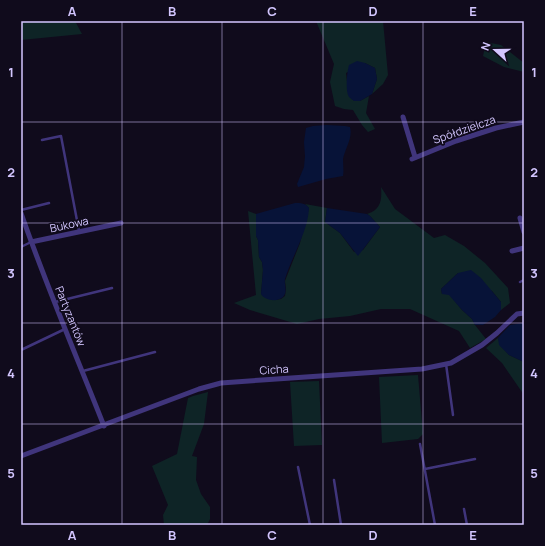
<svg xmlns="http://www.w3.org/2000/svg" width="545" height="546" viewBox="0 0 545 546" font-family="Manrope,sans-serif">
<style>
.green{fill:#0e2426}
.water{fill:#071338}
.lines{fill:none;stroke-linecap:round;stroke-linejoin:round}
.lane{stroke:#40357c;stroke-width:2.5}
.street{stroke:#40357c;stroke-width:5}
.grid{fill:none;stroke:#d3c6ff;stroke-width:1;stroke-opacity:0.55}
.labels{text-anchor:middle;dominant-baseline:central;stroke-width:3.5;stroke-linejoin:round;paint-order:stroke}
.street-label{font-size:11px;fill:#d3c6ff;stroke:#100b1c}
.neatline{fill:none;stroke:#d3c6ff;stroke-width:1.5}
.grid-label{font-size:13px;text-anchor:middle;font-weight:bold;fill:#d3c6ff}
</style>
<rect width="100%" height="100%" fill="#100b1c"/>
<path class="green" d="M 21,21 L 75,21 L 82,34 L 21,40 Z
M 316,21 L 383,21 L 388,75 L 383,84 L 372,94 L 377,79 L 375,68 L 365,63 L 346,73 L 347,81 L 347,89 L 354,101 L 360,101 L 369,96 L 366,113 L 375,129 L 368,132 L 362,125 L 353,110 L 344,109 L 335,106 L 330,82 L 334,64 Z
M 486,42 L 501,45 L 524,63 L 524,72 L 504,67 L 483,56 Z
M 381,187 L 395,209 L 434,238 L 445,235 L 464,246 L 485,263 L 508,288 L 510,303 L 501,310 L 501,302 L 492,291 L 458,273 L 441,289 L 442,294 L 449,294 L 462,310 L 472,319 L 475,325 L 486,339 L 470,348 L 459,331 L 410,309 L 381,309 L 350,316 L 319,319 L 297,324 L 250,310 L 234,303 L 256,295 L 248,211 L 256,214 L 256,236 L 258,240 L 259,257 L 262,262 L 263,270 L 261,294 L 275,300 L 281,299 L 285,296 L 286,289 L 285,281 L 300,243 L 309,208 L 305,204 L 327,208 L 325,222 L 340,233 L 354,252 L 363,250 L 380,227 L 370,216 L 367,214 C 381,210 382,200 381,187 Z
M 498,338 L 500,345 L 509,355 L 524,362 L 524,395 L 502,363 L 486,348 Z
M 418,375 L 423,434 L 418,439 L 382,443 L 379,377 Z
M 319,381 L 322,445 L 294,446 L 290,382 Z
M 208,392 L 204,424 L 192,456 L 197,457 L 196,480 L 201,494 L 210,507 L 210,519 L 207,525 L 164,525 L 163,515 L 168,505 L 152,466 L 177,454 L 188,398 L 193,396 Z"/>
<path class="water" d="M 357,61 L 365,63 L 375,68 L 377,79 L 372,94 L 360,101 L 354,101 C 353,100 351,99 349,97 C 345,91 347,72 349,65 Z
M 327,125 L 345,126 L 350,127 C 353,138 345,149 343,159 C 343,165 344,171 343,176 L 326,179 L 298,187 L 297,184 L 304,167 L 305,156 L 304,142 L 306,128 L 313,126 Z
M 295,203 C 301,203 305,203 309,208 C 308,232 292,256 285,279 C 284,285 288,291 283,297 C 278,302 265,301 261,294 L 263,270 L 262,262 L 259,257 L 258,240 L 256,236 L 256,214 L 270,210 Z
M 327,208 L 367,214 L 370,216 L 380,227 L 358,256 L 340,233 L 325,222 Z
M 471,270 L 481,278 L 501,302 L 501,310 L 495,317 L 483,325 L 475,325 L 472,319 L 462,310 L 449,295 L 442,294 L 441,289 L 458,273 Z
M 523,323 L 524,323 L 524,362 L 509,355 L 499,345 L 498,338 L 510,325 Z"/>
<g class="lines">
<path class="lane" d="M 42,140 L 61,136 L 79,231
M 21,210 L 49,203
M 21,247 L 31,242
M 520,282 L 524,280
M 55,302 L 112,288
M 21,350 L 65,329
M 446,364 L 453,415
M 83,371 L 155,352
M 420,444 L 435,525
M 298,467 L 310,525
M 425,469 L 475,459
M 334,480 L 341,525
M 464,509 L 467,525"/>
<path class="street" d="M 403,117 L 415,157
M 412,159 L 456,141 L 496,128 L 524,122
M 21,213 C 46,285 76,355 104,426
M 520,218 L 524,232
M 31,242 L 121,223
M 512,251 L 524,248
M 21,456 L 199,389 L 221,383 L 262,380 L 422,369 L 451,363 L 482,345 L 497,333 L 517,314 L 524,313"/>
</g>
<path class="grid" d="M 122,21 L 122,525M 222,21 L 222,525M 323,21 L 323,525M 423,21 L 423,525M 21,122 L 524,122M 21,223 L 524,223M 21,323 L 524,323M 21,424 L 524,424"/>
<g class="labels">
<g class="street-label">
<text transform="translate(464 129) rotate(-19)">Spółdzielcza</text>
<text transform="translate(69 224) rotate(-12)">Bukowa</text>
<text transform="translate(71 316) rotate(68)">Partyzantów</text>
<text transform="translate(274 369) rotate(-4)">Cicha</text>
</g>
</g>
<rect width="545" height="546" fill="none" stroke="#100b1c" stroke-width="44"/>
<g transform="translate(495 50) rotate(291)" stroke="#100b1c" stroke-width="3" paint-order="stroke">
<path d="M0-3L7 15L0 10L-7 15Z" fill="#d3c6ff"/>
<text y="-6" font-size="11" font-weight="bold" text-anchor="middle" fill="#d3c6ff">N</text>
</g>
<rect x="22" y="22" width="501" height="502" class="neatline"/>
<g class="grid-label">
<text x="72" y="16">A</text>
<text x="172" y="16">B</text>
<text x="272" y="16">C</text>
<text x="373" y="16">D</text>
<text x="473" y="16">E</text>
<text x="11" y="77">1</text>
<text x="534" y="77">1</text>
<text x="11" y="177">2</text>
<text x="534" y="177">2</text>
<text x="11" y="278">3</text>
<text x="534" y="278">3</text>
<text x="11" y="378">4</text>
<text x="534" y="378">4</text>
<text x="11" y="478">5</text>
<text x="534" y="478">5</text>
<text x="72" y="540">A</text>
<text x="172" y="540">B</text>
<text x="272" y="540">C</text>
<text x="373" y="540">D</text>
<text x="473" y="540">E</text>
</g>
</svg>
